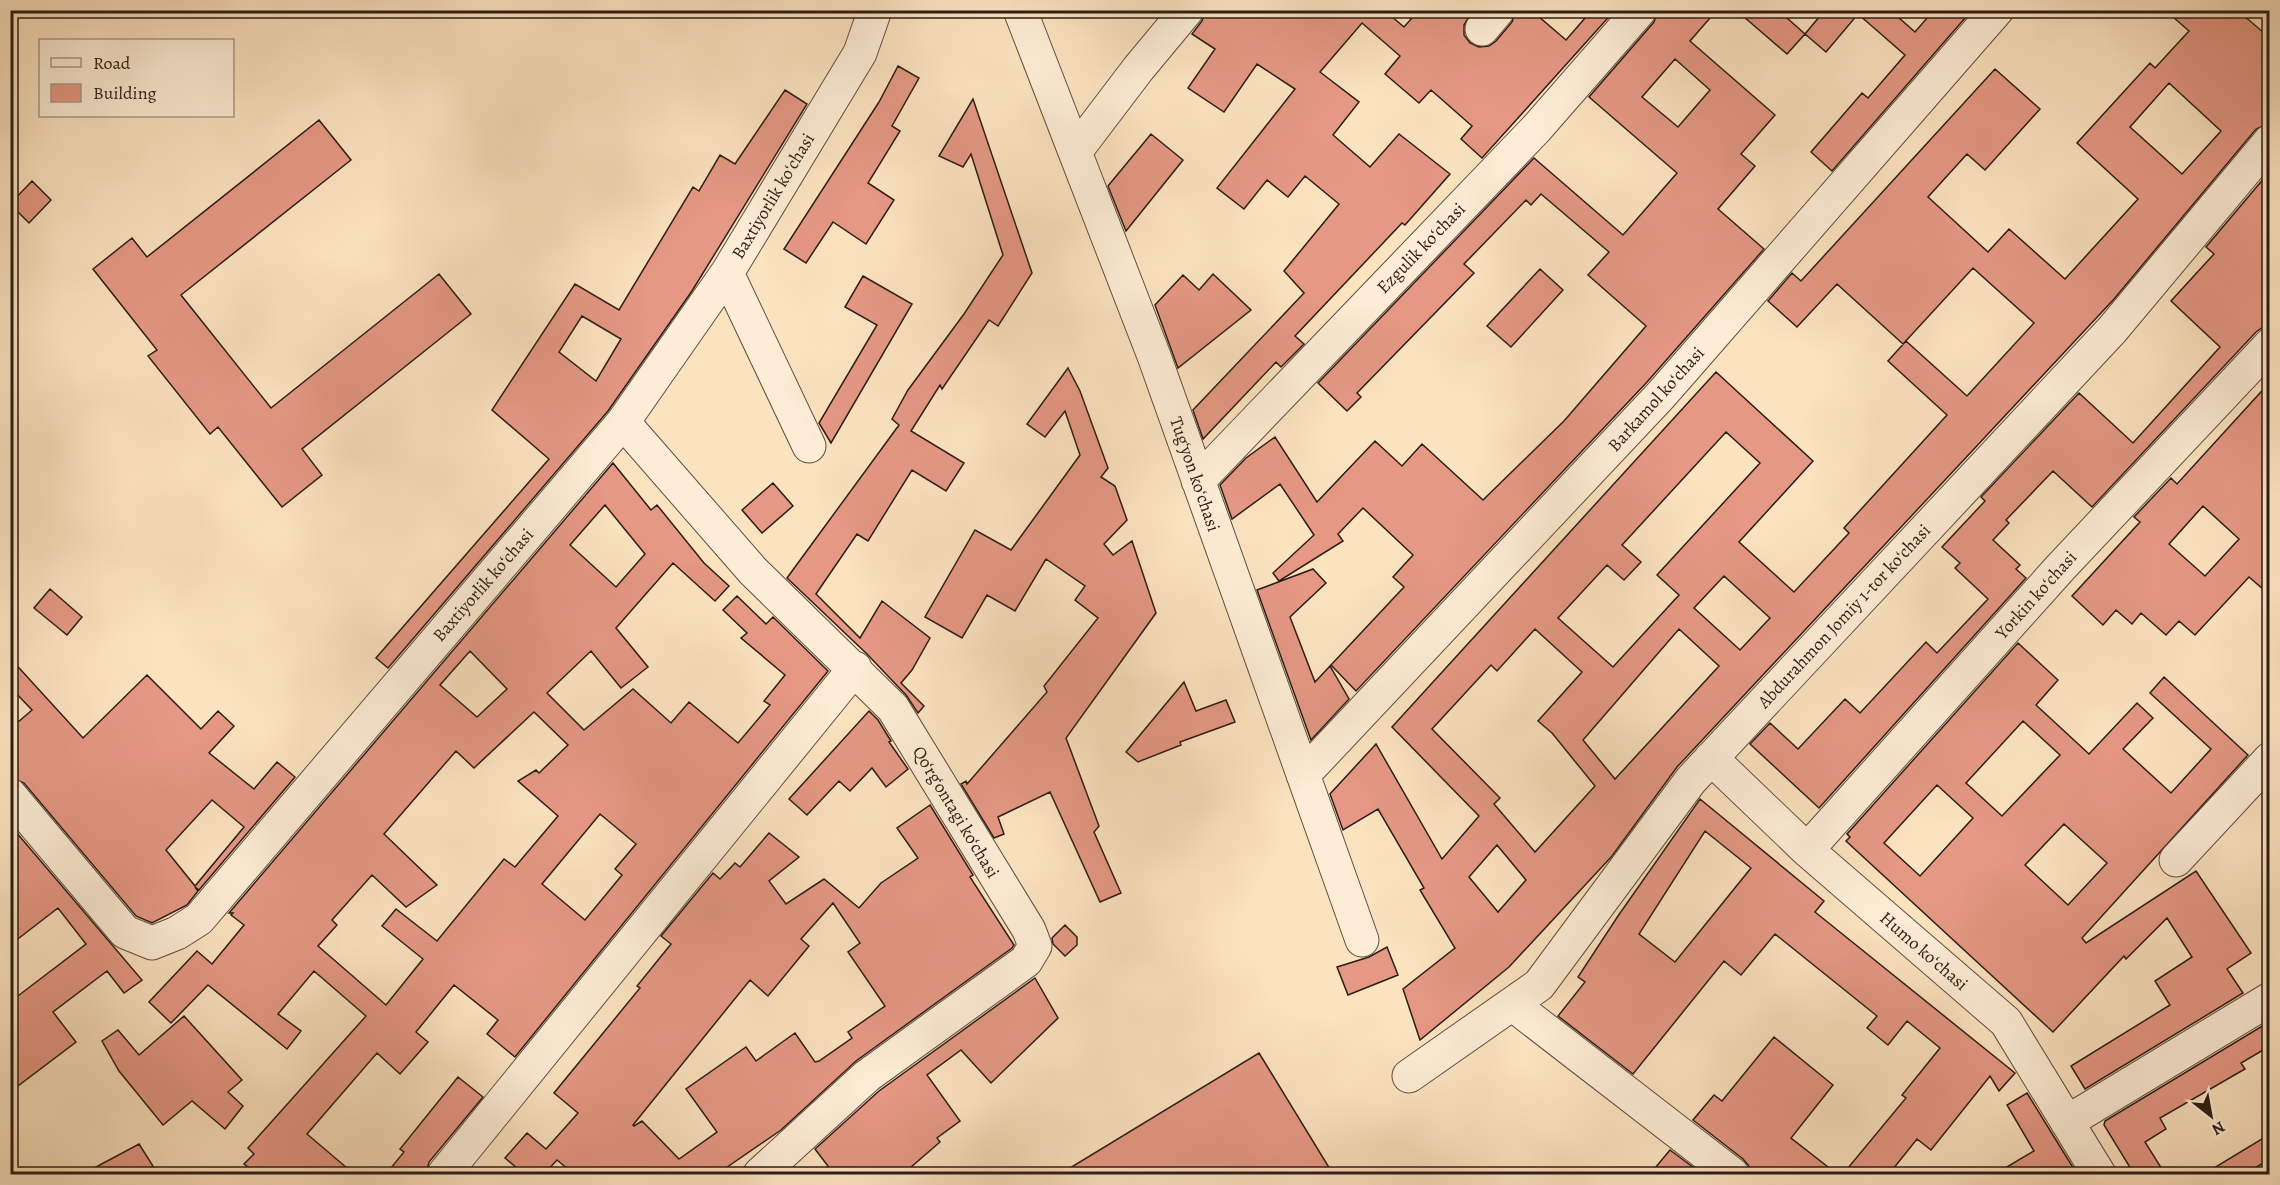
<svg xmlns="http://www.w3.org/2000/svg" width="2280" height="1185" viewBox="0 0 2280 1185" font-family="Alegreya,serif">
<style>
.building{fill:#e59884;stroke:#2d1c15;stroke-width:1.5;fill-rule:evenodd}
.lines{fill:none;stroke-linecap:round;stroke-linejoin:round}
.minor-casing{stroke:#614e40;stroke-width:35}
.minor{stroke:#fdedd6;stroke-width:33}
.labels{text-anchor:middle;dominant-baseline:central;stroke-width:4.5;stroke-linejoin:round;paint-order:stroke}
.street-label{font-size:18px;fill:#2d1c15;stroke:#fdedd6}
</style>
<rect width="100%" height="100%" fill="#fce3c0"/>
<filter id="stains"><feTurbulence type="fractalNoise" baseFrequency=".00333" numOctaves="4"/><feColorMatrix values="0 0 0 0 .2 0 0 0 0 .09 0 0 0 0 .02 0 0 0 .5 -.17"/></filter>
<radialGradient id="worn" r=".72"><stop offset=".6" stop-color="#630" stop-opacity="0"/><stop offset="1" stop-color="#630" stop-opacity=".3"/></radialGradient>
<path class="building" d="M 1205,10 L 1384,10 L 1404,27 L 1419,10 L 1473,10 L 1464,25 L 1464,35 L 1470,43 L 1479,47 L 1489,46 L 1496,41 L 1512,22 L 1516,10 L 1531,10 L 1566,40 L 1592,10 L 1615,10 L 1482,158 L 1461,139 L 1472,126 L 1431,90 L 1419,103 L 1385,74 L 1400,56 L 1362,23 L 1320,72 L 1359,102 L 1333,135 L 1370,167 L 1399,134 L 1450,174 L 1405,225 L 1402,223 L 1295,336 L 1304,344 L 1281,367 L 1276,362 L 1203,439 L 1193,410 L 1304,293 L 1284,271 L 1339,204 L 1305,176 L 1288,197 L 1267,180 L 1244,209 L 1217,188 L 1295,89 L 1257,64 L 1224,112 L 1188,88 L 1215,49 L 1192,34 L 1202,21 Z
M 1658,10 L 1717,10 L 1690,41 L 1775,115 L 1741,154 L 1755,166 L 1718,209 L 1764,249 L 1647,382 L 1356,691 L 1331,665 L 1404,587 L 1393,577 L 1413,555 L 1363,508 L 1338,534 L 1343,541 L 1279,581 L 1273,573 L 1314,535 L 1280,484 L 1232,519 L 1220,485 L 1246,458 L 1275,437 L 1317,502 L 1375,441 L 1402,466 L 1422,444 L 1483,500 L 1564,421 L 1646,326 L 1588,275 L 1609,252 L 1541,194 L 1531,205 L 1526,200 L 1464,264 L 1474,273 L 1357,393 L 1361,397 L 1347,411 L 1318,383 L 1534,158 L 1623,235 L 1677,173 L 1589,97 L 1654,22 ZM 1675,59 L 1710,90 L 1678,127 L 1642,97 Z
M 1736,10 L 1778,10 L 1805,34 L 1787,54 Z
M 1825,10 L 1890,10 L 1915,32 L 1934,10 L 1972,10 L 1832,171 L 1811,152 L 1862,93 L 1868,98 L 1905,55 L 1858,14 L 1826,52 L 1805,34 Z
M 2165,10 L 2237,10 L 2270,38 L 2270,123 L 2256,129 L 2114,299 L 1677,767 L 1612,856 L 1509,967 L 1420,1040 L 1403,989 L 1455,948 L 1420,890 L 1424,888 L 1378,809 L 1343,830 L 1330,794 L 1376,744 L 1442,859 L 1479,816 L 1392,727 L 1716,372 L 1813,461 L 1739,542 L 1794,592 L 1849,533 L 1844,528 L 1947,415 L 1888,361 L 1906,341 L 1967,396 L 2034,323 L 1973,268 L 1903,344 L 1837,284 L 1797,327 L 1768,301 L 1792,273 L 1801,281 L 1995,69 L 2040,109 L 1985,170 L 1967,154 L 1928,197 L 1988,252 L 2009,229 L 2065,279 L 2138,199 L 2077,143 L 2150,63 L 2155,68 L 2189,31 ZM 2169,83 L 2221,131 L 2182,174 L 2130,127 ZM 1726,432 L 1760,463 L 1657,575 L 1679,595 L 1613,667 L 1558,618 L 1607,565 L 1624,580 L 1641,562 L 1622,545 ZM 1724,576 L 1770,618 L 1740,650 L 1694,608 ZM 1535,629 L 1582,672 L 1538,721 L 1552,733 L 1595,786 L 1535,852 L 1494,804 L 1500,798 L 1432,729 L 1491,665 L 1497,671 ZM 1679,629 L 1719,666 L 1615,779 L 1583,740 ZM 1497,845 L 1526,880 L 1498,912 L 1469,877 Z
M 898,66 L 919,78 L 892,126 L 900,131 L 868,183 L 894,200 L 866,244 L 833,222 L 806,263 L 784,249 L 879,102 Z
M 785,90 L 807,104 L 692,291 L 608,411 L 388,668 L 376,658 L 549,459 L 492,410 L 575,284 L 619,310 L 693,187 L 699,191 L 720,155 L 735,164 ZM 582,316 L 621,339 L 596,381 L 559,352 Z
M 973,99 L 1032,273 L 998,326 L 989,320 L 942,389 L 940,385 L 911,431 L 964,463 L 946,491 L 912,470 L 868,541 L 857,534 L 816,594 L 860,638 L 882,601 L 930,638 L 912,670 L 901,683 L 924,706 L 918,713 L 906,695 L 867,654 L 787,578 L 899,425 L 892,419 L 908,390 L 964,314 L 1003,255 L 971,154 L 963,167 L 939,156 Z
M 319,120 L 351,160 L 181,295 L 271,408 L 439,274 L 471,314 L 302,449 L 322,475 L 282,507 L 218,427 L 210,434 L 148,356 L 157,350 L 93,269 L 132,238 L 147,257 Z
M 1151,134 L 1183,160 L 1126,231 L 1108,186 Z
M 2270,171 L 2270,322 L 2256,332 L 2092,507 L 2053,471 L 2006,520 L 2009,523 L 1993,540 L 2020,565 L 2016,569 L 2026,578 L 1819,808 L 1750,744 L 1770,723 L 1798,749 L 1845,699 L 1860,713 L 1926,642 L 1937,653 L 1988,599 L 1955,568 L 1960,563 L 1942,547 L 1985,501 L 1981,497 L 2079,393 L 2133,443 L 2220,347 L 2171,301 L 2214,254 L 2206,247 Z
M 32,181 L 51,200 L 29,223 L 10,204 Z
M 1540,269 L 1563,290 L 1511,347 L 1487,326 Z
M 1213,274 L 1251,310 L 1178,368 L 1155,305 L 1183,275 L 1199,290 Z
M 863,276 L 912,304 L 831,443 L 819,423 L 877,325 L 845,307 Z
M 1068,368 L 1080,391 L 1108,468 L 1101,477 L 1115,486 L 1127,520 L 1104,544 L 1113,555 L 1132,541 L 1156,613 L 1066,738 L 1099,826 L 1094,832 L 1121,893 L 1100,902 L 1050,792 L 998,817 L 1004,834 L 994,838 L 961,784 L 966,781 L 967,784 L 1047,692 L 1044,686 L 1098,618 L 1075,600 L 1085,586 L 1046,559 L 1015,611 L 987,595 L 962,638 L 925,617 L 975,530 L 1011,550 L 1080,455 L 1065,411 L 1045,437 L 1027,424 Z
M 2270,382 L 2270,595 L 2249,577 L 2195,635 L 2179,621 L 2166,635 L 2141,613 L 2132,624 L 2116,610 L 2103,625 L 2072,596 L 2140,522 L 2134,517 L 2171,478 L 2177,484 ZM 2203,506 L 2239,539 L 2205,576 L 2169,544 Z
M 613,463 L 651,510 L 657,505 L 704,563 L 729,586 L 715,601 L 673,563 L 616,628 L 648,667 L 621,688 L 591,651 L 547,693 L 584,730 L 633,689 L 671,723 L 689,702 L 738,743 L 770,705 L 764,701 L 785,675 L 741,638 L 747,633 L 723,610 L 737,596 L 766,624 L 773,617 L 828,671 L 515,1057 L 487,1034 L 498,1020 L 454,985 L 416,1032 L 428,1042 L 400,1074 L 377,1053 L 307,1134 L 354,1174 L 257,1174 L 244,1164 L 254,1154 L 248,1148 L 366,1016 L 314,971 L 278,1014 L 301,1031 L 287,1049 L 208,985 L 171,1023 L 149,1002 L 197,951 L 212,964 L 244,925 L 231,915 L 233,913 L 229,913 ZM 605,505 L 645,554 L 616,587 L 570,545 ZM 470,651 L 507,689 L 477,717 L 440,685 ZM 534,712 L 568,745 L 539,773 L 536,770 L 518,781 L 558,816 L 515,867 L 504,859 L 437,941 L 396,909 L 382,926 L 423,959 L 386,1005 L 318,946 L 337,925 L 332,920 L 372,875 L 406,907 L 437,885 L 384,834 L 456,751 L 474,768 ZM 600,814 L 636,844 L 615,869 L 622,875 L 585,920 L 542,884 Z
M 773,483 L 793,506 L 762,533 L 742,510 Z
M 1313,569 L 1326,583 L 1290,617 L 1315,682 L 1330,666 L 1349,699 L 1311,740 L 1257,590 Z
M 50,589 L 82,617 L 67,635 L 34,608 Z
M 2018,643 L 2058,680 L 2036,705 L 2089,754 L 2137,703 L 2153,718 L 2123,749 L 2171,793 L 2211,749 L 2150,693 L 2164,677 L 2248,755 L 2082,938 L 2086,943 L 2196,871 L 2251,953 L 2227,969 L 2243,993 L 2085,1089 L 2071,1066 L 2170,1005 L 2155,981 L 2192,957 L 2167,918 L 2126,959 L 2124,956 L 2053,1032 L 1846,841 L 1850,837 L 1847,834 ZM 2023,721 L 2060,755 L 2002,816 L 1966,783 ZM 1937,785 L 1973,818 L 1920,876 L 1884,843 ZM 2064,824 L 2107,863 L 2068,905 L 2025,865 Z
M 10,658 L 83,738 L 147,675 L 201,729 L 218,711 L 234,726 L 209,753 L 254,789 L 277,762 L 295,777 L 199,890 L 195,887 L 198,891 L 187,905 L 152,923 L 136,916 L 24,783 L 10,777 L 10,729 L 32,710 L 10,687 ZM 212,800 L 244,827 L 195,886 L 166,850 Z
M 1184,682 L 1196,711 L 1226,700 L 1235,722 L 1180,742 L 1181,745 L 1138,762 L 1126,752 Z
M 869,711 L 878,720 L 891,741 L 889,742 L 908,769 L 886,787 L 872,768 L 850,791 L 839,781 L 807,815 L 789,799 Z
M 1700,799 L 1824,901 L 1815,912 L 2015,1073 L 1999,1091 L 1990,1076 L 1931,1150 L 1917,1139 L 1889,1174 L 1843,1174 L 1906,1098 L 1902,1095 L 1940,1048 L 1907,1021 L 1888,1045 L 1867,1028 L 1877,1016 L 1775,934 L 1741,975 L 1724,961 L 1633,1074 L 1558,1016 L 1585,982 L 1578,977 L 1618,916 ZM 1705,831 L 1751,868 L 1675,962 L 1639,934 Z
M 930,805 L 973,875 L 970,877 L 1014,945 L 1012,948 L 856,1061 L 781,1130 L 717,1174 L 574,1174 L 557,1160 L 544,1174 L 524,1174 L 505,1158 L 527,1133 L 546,1149 L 578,1113 L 554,1093 L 640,988 L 637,986 L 671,944 L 661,936 L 713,873 L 720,879 L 735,863 L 740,867 L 769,833 L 799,857 L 769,881 L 786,904 L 824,879 L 859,908 L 881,883 L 918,858 L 897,828 ZM 833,903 L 860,943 L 848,952 L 885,1006 L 848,1032 L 852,1038 L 819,1061 L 815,1062 L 795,1033 L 756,1061 L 746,1047 L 686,1089 L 717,1132 L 679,1159 L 642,1121 L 634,1126 L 633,1125 L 750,980 L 768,996 L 809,946 L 801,939 Z
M 10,825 L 142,980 L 124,993 L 107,971 L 53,1012 L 76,1042 L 10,1092 L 10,1002 L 86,944 L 58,908 L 10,945 Z
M 1065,925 L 1077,937 L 1077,945 L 1065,956 L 1053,944 L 1052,938 Z
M 1387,947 L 1398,975 L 1348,995 L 1337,967 L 1369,957 Z
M 1035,978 L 1058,1018 L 991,1083 L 961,1050 L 927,1075 L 960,1121 L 937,1138 L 940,1142 L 903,1174 L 834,1174 L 815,1149 L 879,1091 Z
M 184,1016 L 242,1080 L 228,1092 L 243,1106 L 225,1129 L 192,1101 L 163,1125 L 119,1071 L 102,1041 L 118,1030 L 139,1055 Z
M 2264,1025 L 2270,1033 L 2270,1046 L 2241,1063 L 2245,1069 L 2160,1118 L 2166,1129 L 2145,1142 L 2165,1174 L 2134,1174 L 2104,1125 L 2105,1121 Z
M 1774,1037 L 1833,1085 L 1791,1138 L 1837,1174 L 1750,1174 L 1749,1166 L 1743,1159 L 1693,1120 L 1714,1095 L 1722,1101 Z
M 1259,1053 L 1333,1174 L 1060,1174 Z
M 458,1077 L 483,1097 L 429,1162 L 426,1174 L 386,1174 L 404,1152 L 400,1149 Z
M 2027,1093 L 2051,1132 L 2077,1174 L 1995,1174 L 2034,1151 L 2007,1105 Z
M 2270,1134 L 2270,1159 L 2245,1174 L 2204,1174 Z
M 139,1144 L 158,1174 L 83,1174 Z
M 1670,1150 L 1702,1174 L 1650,1174 Z"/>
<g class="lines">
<defs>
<path id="minor" d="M 1020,10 L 1154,356 L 1362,940
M 1482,29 L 1498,10
M 1075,152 L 1138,69 L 1187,10
M 727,273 L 809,446
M 623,422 L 753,571 L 893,708 L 1029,930 L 1035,946 L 1026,961 L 867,1076 L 760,1174
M 1198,481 L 1536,129 L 1640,10
M 1711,758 L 1807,850 L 2006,1022 L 2099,1174
M 1303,775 L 1661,395 L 1997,10
M 10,795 L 125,932 L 152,943 L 177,933 L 199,919 L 623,422 L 727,273 L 860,53 L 875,10
M 1807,850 L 2061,567 L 2270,345
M 2176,860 L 2270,759
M 1512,1004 L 1732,1174
M 1409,1076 L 1539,985 L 1691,780 L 2112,330 L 2270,141
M 2067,1122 L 2270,999
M 444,1174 L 855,668"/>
</defs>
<use href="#minor" class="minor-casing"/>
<use href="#minor" class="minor"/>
</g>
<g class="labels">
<g class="street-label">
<text transform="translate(773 196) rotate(-59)">Baxtiyorlik koʻchasi</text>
<text transform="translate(1421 248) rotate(-46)">Ezgulik koʻchasi</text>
<text transform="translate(1656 399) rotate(-48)">Barkamol koʻchasi</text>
<text transform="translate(1195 474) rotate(71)">Tugʻyon koʻchasi</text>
<text transform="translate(483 585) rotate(-49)">Baxtiyorlik koʻchasi</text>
<text transform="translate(2036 595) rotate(-48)">Yorkin koʻchasi</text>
<text transform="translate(1844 616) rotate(-47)">Abdurahmon Jomiy 1-tor koʻchasi</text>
<text transform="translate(956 812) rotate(59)">Qo‘rg‘ontagi ko‘chasi</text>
<text transform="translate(1924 951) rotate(41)">Humo koʻchasi</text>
</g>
</g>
<rect width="2280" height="1185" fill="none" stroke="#fce3c0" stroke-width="36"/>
<rect x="12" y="12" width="2256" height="1161" fill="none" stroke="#2d1c15" stroke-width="3"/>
<rect x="18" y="18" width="2244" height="1149" fill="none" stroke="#2d1c15" stroke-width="1.5"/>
<rect x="39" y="39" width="195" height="78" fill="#fdedd6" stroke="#aa9989" stroke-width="1.5"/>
<rect x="51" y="58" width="30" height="9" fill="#fdedd6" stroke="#aa9989" stroke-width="1.5"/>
<text x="93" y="69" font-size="18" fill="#2d1c15">Road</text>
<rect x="51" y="84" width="30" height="18" fill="#e59884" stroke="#aa9989" stroke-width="1.5"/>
<text x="93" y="99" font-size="18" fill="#2d1c15">Building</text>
<g transform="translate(2211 1116) rotate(149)" stroke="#fdedd6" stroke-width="4.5" paint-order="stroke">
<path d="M0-4.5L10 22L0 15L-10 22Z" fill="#2d1c15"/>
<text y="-9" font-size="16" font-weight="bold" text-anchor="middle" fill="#2d1c15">N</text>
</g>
<rect width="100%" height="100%" filter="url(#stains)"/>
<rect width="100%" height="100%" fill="url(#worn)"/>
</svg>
